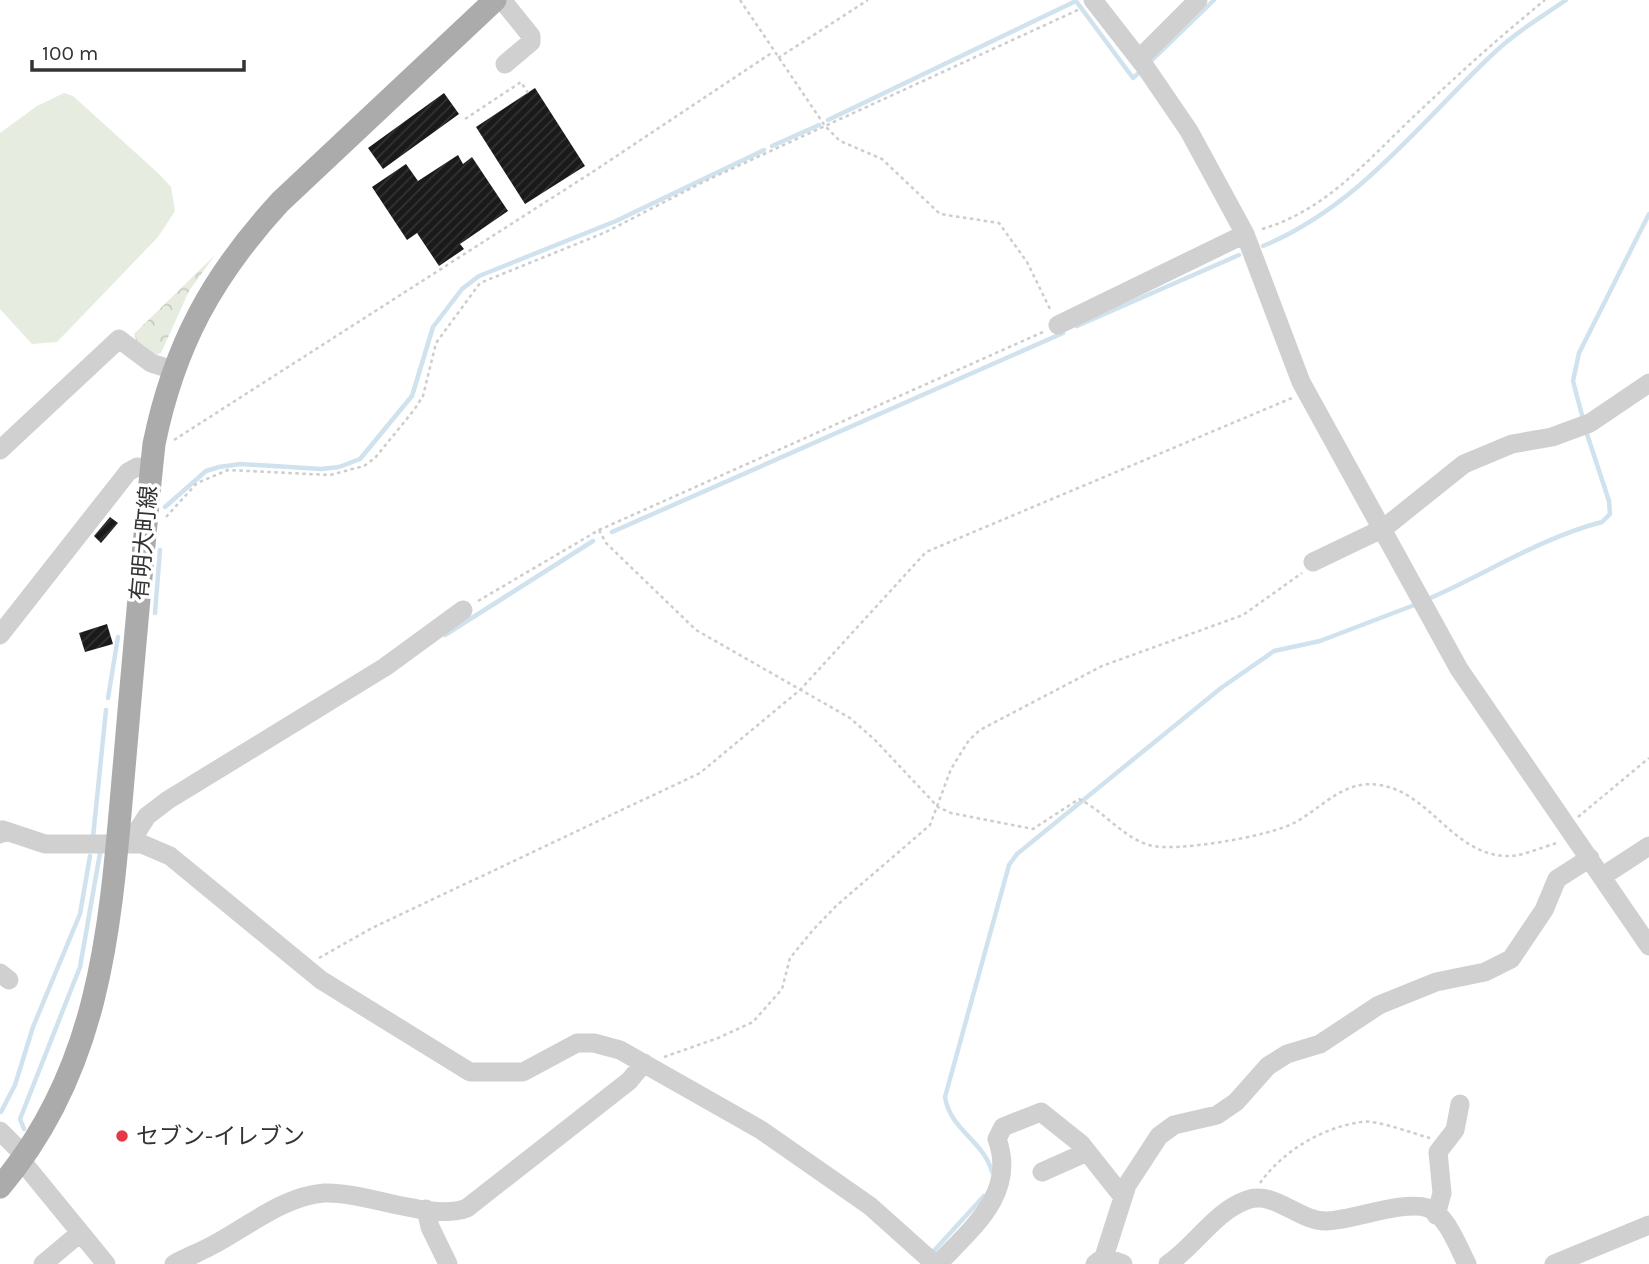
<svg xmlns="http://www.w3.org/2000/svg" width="1649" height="1264" viewBox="0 0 1649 1264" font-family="Karla,'Noto Sans JP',sans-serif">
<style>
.grass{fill:#e6ecdf}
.park{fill:url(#park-crowns)}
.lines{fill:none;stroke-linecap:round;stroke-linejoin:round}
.stream{stroke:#cfe2ee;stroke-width:4.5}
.building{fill:url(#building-hatch)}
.path{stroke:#cdcdcd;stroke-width:2.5;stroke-dasharray:3.5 3.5;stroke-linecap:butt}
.minor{stroke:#d0d0d0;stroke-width:19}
.major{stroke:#ababab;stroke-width:23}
.poi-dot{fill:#e63946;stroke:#fff;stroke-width:2.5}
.labels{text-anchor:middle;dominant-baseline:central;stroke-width:7;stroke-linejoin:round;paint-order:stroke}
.street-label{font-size:23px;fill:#333;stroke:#fff}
.poi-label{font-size:23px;fill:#333;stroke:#fff;text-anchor:start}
</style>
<defs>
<pattern id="park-crowns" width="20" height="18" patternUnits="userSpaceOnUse" patternTransform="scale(1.75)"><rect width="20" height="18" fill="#e6ecdf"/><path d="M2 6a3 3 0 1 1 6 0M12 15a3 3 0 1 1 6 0" fill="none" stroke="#c6cbc0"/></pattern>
<pattern id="building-hatch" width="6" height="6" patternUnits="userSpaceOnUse" patternTransform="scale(1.75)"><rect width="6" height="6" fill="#1a1a1a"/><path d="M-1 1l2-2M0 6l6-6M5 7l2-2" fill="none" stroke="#333"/></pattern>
</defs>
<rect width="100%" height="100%" fill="#fff"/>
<path class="grass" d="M 64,93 L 73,96 L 159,174 L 171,187 L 175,211 L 158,237 L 57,342 L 32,344 L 0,309 L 0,133 L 37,106 Z"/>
<path class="park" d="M 215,255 L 189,291 L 161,353 L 156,355 L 137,342 L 134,334 Z"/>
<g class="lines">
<path class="stream" d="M 1148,64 L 1214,0
M 828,120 L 1076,1 L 1133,78 L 1142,70
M 772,146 L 819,125
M 1263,246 C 1360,206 1422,120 1496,51 C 1517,31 1543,16 1566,0
M 1077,326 L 1239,255
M 1583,419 L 1573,381 L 1579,353 L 1649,214
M 165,507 L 206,471 L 219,467 L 241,464 L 321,469 L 339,467 L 360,459 L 412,396 L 433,327 L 462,289 L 479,276 L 616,221 L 764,150
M 612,532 L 1063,333
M 1428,599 C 1486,574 1540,538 1602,522 L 1610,514 L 1609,501 L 1586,431
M 155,613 L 160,550
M 445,635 L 593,541
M 108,698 L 118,637
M 93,837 L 106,710
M 1,1112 L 15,1085 L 33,1027 L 80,914 L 90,856
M 24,1129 L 20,1119 L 80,967 L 100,853
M 992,1172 C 984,1141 950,1130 945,1097 L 1009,865 L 1017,854 L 1221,688 L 1274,651 L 1320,641 L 1417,604
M 931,1254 L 984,1196"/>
</g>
<path class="building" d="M 535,88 L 585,166 L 525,204 L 476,127 Z
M 444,93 L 459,114 L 383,169 L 368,148 Z
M 458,155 L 463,164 L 472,157 L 508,211 L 460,244 L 464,249 L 439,266 L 417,233 L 407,240 L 372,187 L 406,164 L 418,181 Z
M 110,517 L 118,523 L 101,543 L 94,536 Z
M 107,624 L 113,644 L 85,652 L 79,633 Z"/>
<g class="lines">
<path class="path" d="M 740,0 L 825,126 L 840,141 L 882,159 L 940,214 L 999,223 L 1027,262 L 1050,309
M 778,58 L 868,0
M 465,119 L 521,82 L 528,93
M 1262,229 C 1324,211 1364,164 1410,120 C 1453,79 1498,38 1545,0
M 174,440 L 594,171 L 773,52
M 166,517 L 197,483 L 228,470 L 330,475 L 364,466 L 375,458 L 414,410 L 423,396 L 436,343 L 480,283 L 606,232 L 703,182 L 1080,9
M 599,530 L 606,543 L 696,630 L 850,718 L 875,740 L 938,807 L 951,813 L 1033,829 L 1079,799 C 1105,812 1122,837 1149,845 C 1174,853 1270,836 1294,823 C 1322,808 1344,779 1379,785 C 1430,792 1452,854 1506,856 C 1521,857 1542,847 1557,843
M 478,601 L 599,530 L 1043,332
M 1578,817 L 1649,758
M 319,958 L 372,928 L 700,773 L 800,690 L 926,552 L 1292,398
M 664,1057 L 718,1038 L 753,1022 L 782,989 L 790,958 L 813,930 L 836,906 L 930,825 L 951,769 L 969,740 L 980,730 L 1102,666 L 1243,615 L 1302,573
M 1260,1183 C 1283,1151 1321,1128 1361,1122 C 1376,1119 1414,1134 1430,1138"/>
<path class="minor" d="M 502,0 L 531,36 L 531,42 L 505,64
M 1093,0 L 1146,68 L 1189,131 L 1245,234 L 1301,382 L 1459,669 L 1649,946
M 1139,59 L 1198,0
M 1058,325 L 1245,234
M 0,450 L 119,339 L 151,363 L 173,370
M 1313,562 L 1384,528 L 1464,464 L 1512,444 L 1552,437 L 1590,423 L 1649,383
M 0,635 L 128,472 L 137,467 L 151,468
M 0,834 L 3,830 L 45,844 L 142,844 L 170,856 L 321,980 L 470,1072 L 523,1072 L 577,1043 L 594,1043 L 620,1050 L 761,1130 L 870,1206 L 935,1264
M 129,844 L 147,816 L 168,800 L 385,667 L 463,610
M 1603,876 L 1649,846
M 0,973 L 9,980
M 0,1131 L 24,1155
M 21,1160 L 106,1264
M 1042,1172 L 1087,1152
M 426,1209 L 430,1227 L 448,1264
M 1436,1215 L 1442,1193 L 1438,1152 L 1455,1130 L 1460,1104
M 1104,1257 L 1123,1264
M 43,1264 L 80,1233
M 174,1264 C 187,1257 200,1252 213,1245 C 247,1227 284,1196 324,1193 C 364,1191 432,1222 467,1208 L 629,1081 L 644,1063
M 938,1264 C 972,1228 1017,1193 997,1139 L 1003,1127 L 1041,1112 L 1081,1144 L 1123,1197
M 1095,1264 L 1104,1257 L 1127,1185 L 1159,1136 L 1174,1125 L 1217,1115 L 1236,1102 L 1268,1066 L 1287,1054 L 1320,1044 L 1379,1005 L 1436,982 L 1485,972 L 1511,959 L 1544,910 L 1557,879 L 1590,858
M 1168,1264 C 1195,1246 1215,1211 1247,1200 C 1275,1190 1299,1222 1327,1221 C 1355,1220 1402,1200 1428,1208 C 1447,1215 1458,1247 1467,1264
M 1554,1264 L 1649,1225"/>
<path class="major" d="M 0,1187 C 106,1062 111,912 125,757 C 134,653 143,548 154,444 C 174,346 212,276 280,202 L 495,0"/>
</g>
<circle class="poi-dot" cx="122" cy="1136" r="7"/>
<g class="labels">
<g class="street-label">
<text transform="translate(144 543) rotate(-85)">有明大町線</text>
</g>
<g class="poi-label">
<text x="136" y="1136">セブン-イレブン</text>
</g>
</g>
<path d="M32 60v10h212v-10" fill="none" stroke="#333333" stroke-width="3.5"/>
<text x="42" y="60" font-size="21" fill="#333333" stroke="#ffffff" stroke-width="5" paint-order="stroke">100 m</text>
</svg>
